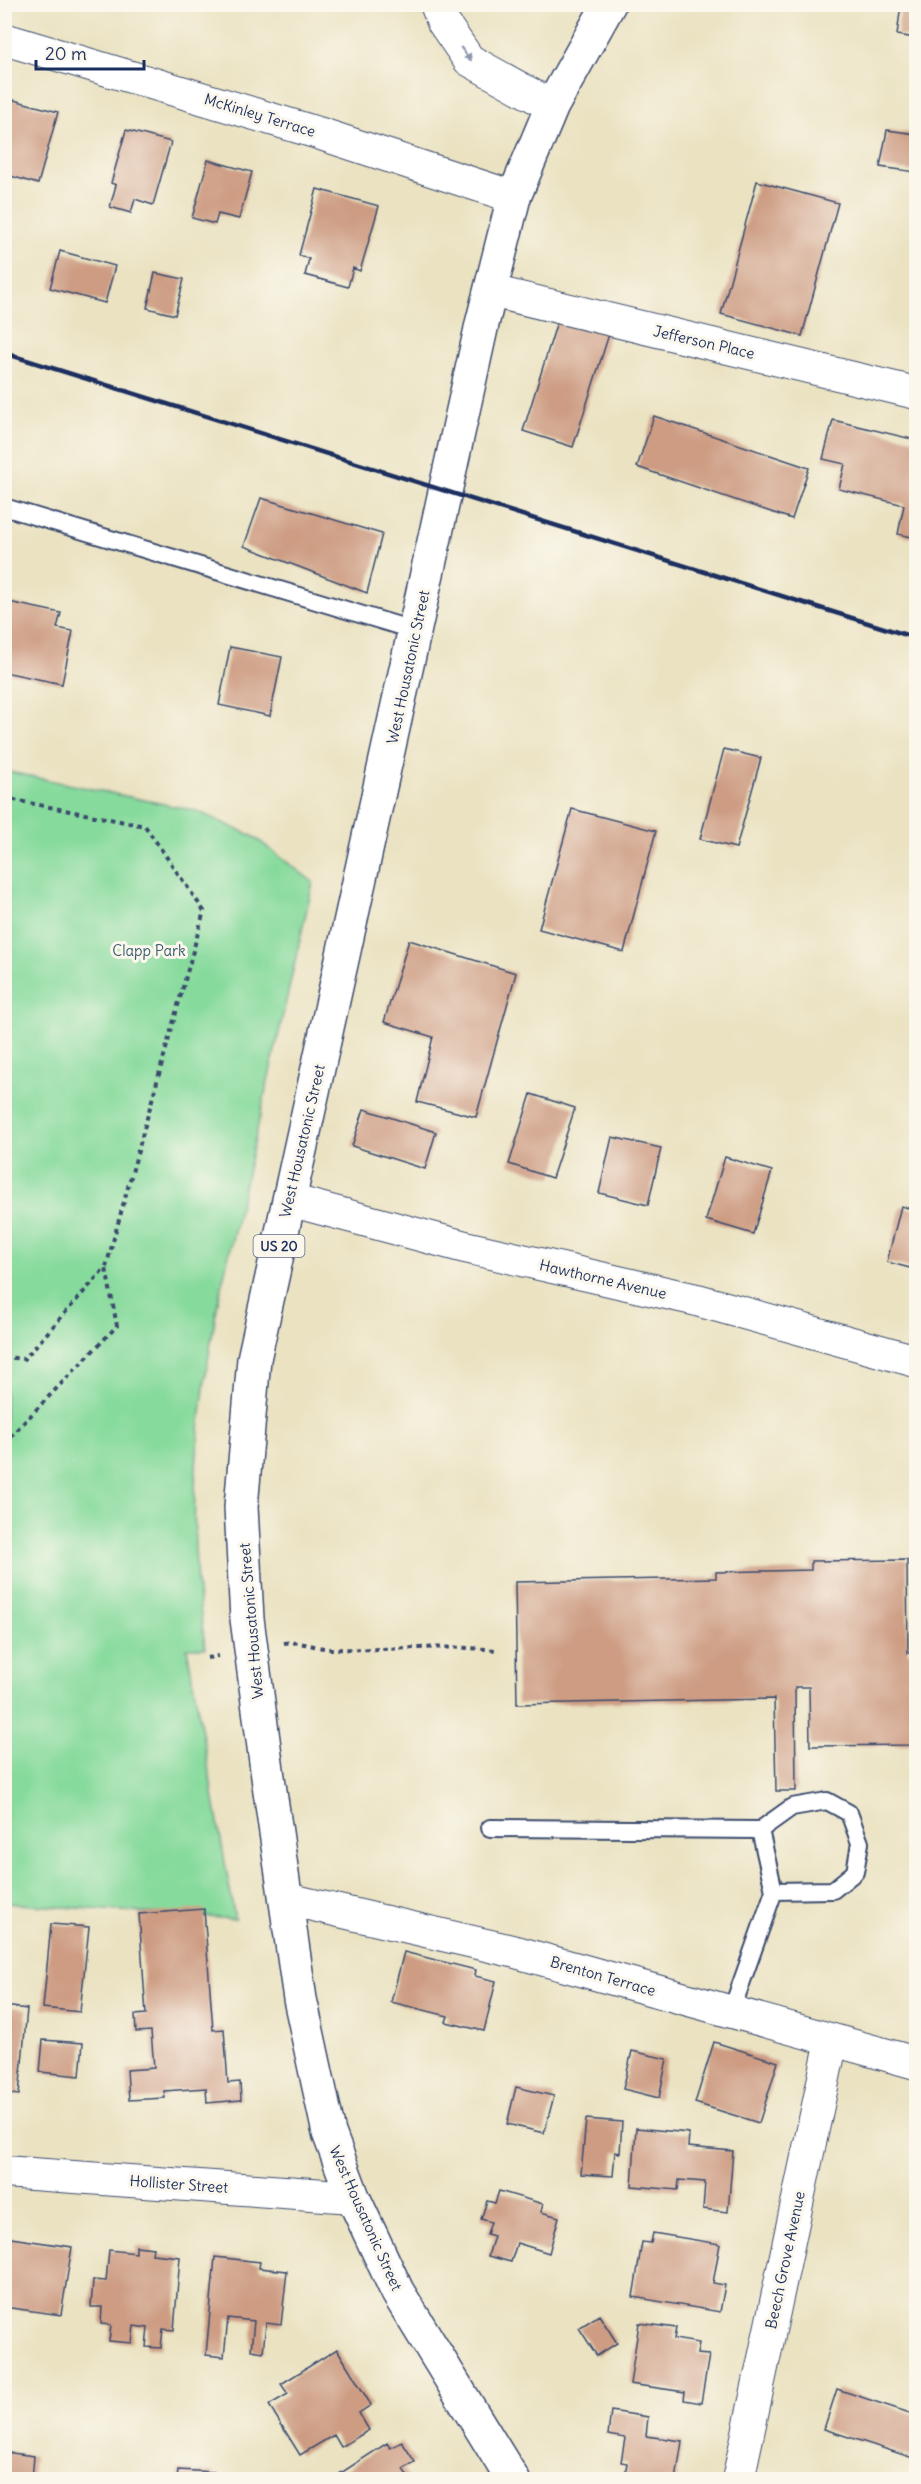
<svg xmlns="http://www.w3.org/2000/svg" width="921" height="2484" viewBox="0 0 921 2484" font-family="Delius,sans-serif">
<style>
.green{fill:#86da9c;stroke:#50847d;stroke-width:1.5}
.building{fill:#cd9c83}
.lines{fill:none;stroke-linecap:round;stroke-linejoin:round}
.lane-casing{stroke:#3a4a6d;stroke-width:20}
.street-casing{stroke:#3a4a6d;stroke-width:34}
.highway-casing{stroke:#3a4a6d;stroke-width:36}
.path{stroke:#3a4a6d;stroke-width:4;stroke-dasharray:4.5 4.5;stroke-linecap:butt}
.lane{stroke:#fff;stroke-width:16}
.street{stroke:#fff;stroke-width:32}
.highway{stroke:#fff;stroke-width:33}
.rail{stroke:#1b2f5e;stroke-width:4.5}
.oneway{fill:#8d97ae}
.labels{text-anchor:middle;dominant-baseline:central;stroke-width:6;stroke-linejoin:round;paint-order:stroke}
.shield{fill:#fbf7ec;stroke:#5e6b89;stroke-width:1.5}
.shield-label{font-size:14px;font-weight:bold;fill:#1b2f5e}
.street-label{font-size:15px;fill:#1b2f5e;stroke:#fbf7ec}
.park-label{font-size:15px;fill:#365a6e;stroke:#fbf7ec}
</style>
<rect width="100%" height="100%" fill="#fbf7ec"/>
<filter id="ink" filterUnits="userSpaceOnUse"><feTurbulence type="fractalNoise" baseFrequency=".0167" numOctaves="2"/><feDisplacementMap in="SourceGraphic" scale="12" xChannelSelector="R" yChannelSelector="G"/><feConvolveMatrix kernelMatrix="1 2 1 2 8 2 1 2 1" color-interpolation-filters="sRGB"/></filter>
<filter id="wash" filterUnits="userSpaceOnUse"><feTurbulence type="fractalNoise" baseFrequency=".008" numOctaves="4" result="noise"/><feDisplacementMap in="SourceGraphic" scale="24" xChannelSelector="R" yChannelSelector="G"/><feGaussianBlur stdDeviation="1.35" result="paint"/><feColorMatrix in="noise" values="0 0 0 0 0 0 0 0 0 0 0 0 0 0 0 0 0 1.4 0 .05"/><feComposite in="paint" operator="in"/></filter>
<g filter="url(#wash)">
<rect width="100%" height="100%" fill="#eae2c1"/>
<path class="green" d="M 5,771 L 197,811 L 254,837 L 313,882 L 218,1302 C 202,1388 190,1477 196,1566 C 197,1593 202,1620 205,1648 L 187,1648 L 235,1919 L 5,1903 Z"/>
<g id="blocks">
<path class="building" d="M 901,4 L 916,4 L 916,38 L 897,35 Z
M 10,99 L 58,112 L 38,184 L 4,174 L 4,119 Z
M 126,130 L 171,142 L 153,205 L 135,199 L 131,213 L 110,207 L 116,185 L 111,183 Z
M 887,130 L 916,134 L 916,172 L 880,167 Z
M 208,160 L 252,172 L 239,219 L 218,214 L 215,224 L 192,218 Z
M 757,181 L 838,203 L 802,336 L 721,314 Z
M 317,189 L 379,206 L 360,271 L 353,268 L 348,287 L 305,275 L 309,259 L 299,255 Z
M 60,251 L 115,266 L 105,303 L 50,288 Z
M 155,273 L 184,279 L 175,315 L 147,308 Z
M 560,312 L 611,328 L 573,447 L 523,431 Z
M 654,416 L 809,468 L 792,519 L 637,467 Z
M 833,420 L 916,440 L 916,538 L 898,534 L 904,505 L 839,489 L 845,464 L 823,459 Z
M 261,498 L 382,534 L 367,593 L 244,546 Z
M 4,601 L 61,613 L 57,628 L 73,631 L 62,684 L 4,672 Z
M 230,647 L 282,657 L 270,716 L 219,705 Z
M 724,749 L 761,758 L 736,848 L 700,839 Z
M 572,809 L 656,831 L 624,952 L 539,929 Z
M 409,940 L 516,973 L 476,1117 L 417,1102 L 433,1037 L 384,1022 Z
M 531,1094 L 575,1108 L 552,1178 L 509,1164 Z
M 364,1109 L 436,1132 L 425,1169 L 352,1146 Z
M 612,1137 L 661,1148 L 648,1205 L 599,1193 Z
M 725,1157 L 772,1171 L 753,1234 L 706,1220 Z
M 901,1206 L 916,1210 L 916,1258 L 913,1257 L 910,1268 L 887,1262 Z
M 907,1560 L 908,1653 L 916,1653 L 916,1745 L 810,1746 L 809,1687 L 795,1687 L 796,1791 L 776,1791 L 774,1699 L 517,1704 L 515,1582 L 716,1578 L 716,1572 L 811,1570 L 811,1561 Z
M 204,1909 L 213,2030 L 224,2029 L 228,2083 L 240,2082 L 241,2100 L 207,2103 L 206,2088 L 164,2091 L 165,2098 L 129,2100 L 127,2070 L 154,2068 L 151,2031 L 136,2032 L 135,2015 L 146,2014 L 139,1914 Z
M 51,1924 L 89,1927 L 80,2012 L 43,2008 Z
M 404,1952 L 476,1970 L 475,1976 L 496,1981 L 484,2031 L 446,2022 L 448,2016 L 391,2002 Z
M 4,2006 L 27,2009 L 19,2095 L 4,2093 Z
M 43,2040 L 83,2043 L 80,2076 L 40,2072 Z
M 714,2042 L 778,2062 L 759,2123 L 695,2103 Z
M 632,2051 L 667,2059 L 659,2098 L 623,2089 Z
M 516,2087 L 554,2096 L 544,2133 L 507,2124 Z
M 586,2119 L 622,2122 L 620,2153 L 615,2152 L 613,2176 L 581,2174 Z
M 636,2128 L 689,2133 L 688,2147 L 733,2151 L 728,2212 L 703,2209 L 705,2182 L 679,2180 L 678,2190 L 632,2186 Z
M 499,2191 L 543,2204 L 541,2212 L 559,2217 L 549,2253 L 517,2243 L 511,2262 L 488,2256 L 494,2236 L 487,2234 L 491,2222 L 481,2219 L 487,2201 L 495,2203 Z
M 653,2233 L 720,2244 L 713,2283 L 725,2285 L 720,2312 L 633,2297 L 642,2242 L 651,2243 Z
M 4,2237 L 72,2247 L 61,2315 L 4,2307 Z
M 136,2246 L 153,2248 L 152,2254 L 180,2257 L 174,2330 L 163,2329 L 161,2348 L 146,2347 L 148,2328 L 134,2326 L 132,2343 L 109,2341 L 111,2325 L 101,2324 L 102,2307 L 91,2307 L 93,2280 L 106,2281 L 109,2250 L 136,2253 Z
M 215,2257 L 260,2262 L 259,2268 L 287,2271 L 281,2325 L 266,2323 L 263,2352 L 251,2350 L 254,2321 L 228,2318 L 224,2357 L 206,2355 Z
M 599,2315 L 617,2343 L 597,2356 L 579,2328 Z
M 639,2323 L 676,2328 L 674,2339 L 699,2343 L 697,2354 L 709,2355 L 701,2403 L 684,2400 L 685,2392 L 630,2384 Z
M 337,2349 L 371,2405 L 359,2413 L 369,2430 L 341,2447 L 334,2435 L 300,2455 L 269,2405 L 288,2394 L 281,2384 Z
M 837,2389 L 916,2415 L 916,2459 L 824,2429 Z
M 611,2411 L 648,2417 L 646,2436 L 682,2441 L 676,2480 L 624,2480 L 627,2463 L 621,2462 L 625,2438 L 608,2435 Z
M 402,2442 L 415,2462 L 403,2469 L 410,2480 L 330,2480 L 387,2443 L 390,2448 Z
M 4,2452 L 34,2456 L 32,2480 L 4,2480 Z
M 178,2470 L 214,2472 L 213,2480 L 177,2480 Z"/>
</g>
</g>
<g filter="url(#ink)">
<use href="#blocks" fill-opacity="0" stroke="#3a4a6d" stroke-width="1.5"/>
<g class="lines">
<defs>
<path id="lane" d="M 4,507 L 416,631
M 490,1828 L 760,1830 L 774,1891 L 731,2012
M 760,1830 L 792,1807 L 827,1801 L 849,1813 L 860,1843 L 855,1872 L 833,1890 L 774,1891"/>
<path id="street" d="M 436,4 L 443,22 L 469,60 L 552,106
M 4,39 L 318,133 L 514,197
M 491,291 L 916,393
M 289,1200 L 465,1247 L 697,1300 L 916,1361
M 287,1899 L 516,1952 L 916,2063
M 4,2172 L 353,2197
M 738,2480 L 832,2040"/>
<path id="highway" d="M 513,2480 L 397,2291 L 353,2197 L 329,2133 L 300,1999 L 268,1777 L 247,1619 L 241,1507 L 254,1359 L 482,324 L 514,197 L 552,106 L 609,4"/>
</defs>
<use href="#lane" class="lane-casing"/>
<use href="#street" class="street-casing"/>
<use href="#highway" class="highway-casing"/>
<path class="path" d="M 4,798 L 145,826 L 204,911 L 106,1267 L 24,1359 L 4,1357
M 4,1443 L 117,1326 L 106,1268
M 284,1643 C 301,1640 317,1649 334,1649 C 388,1651 442,1644 496,1650
M 207,1658 L 218,1656"/>
<use href="#lane" class="lane"/>
<use href="#street" class="street"/>
<use href="#highway" class="highway"/>
<path class="rail" d="M 4,353 L 916,638"/>
</g>
<defs><path id="oneway-solid" d="M-6-.8H1V-3.2L6.5 0L1 3.2V.8H-6Z" transform="scale(1.5)"/></defs>
<use class="oneway" href="#oneway-solid" transform="translate(466 54) rotate(51)"/>
</g>
<g class="labels">
<rect class="shield" x="253.5" y="1235" width="51" height="22" rx="4.5"/>
<g class="shield-label">
<text x="279" y="1246">US 20</text>
</g>
<g class="street-label">
<text transform="translate(260 115) rotate(17)">McKinley Terrace</text>
<text transform="translate(704 342) rotate(13)">Jefferson Place</text>
<text transform="translate(408 667) rotate(-78)">West Housatonic Street</text>
<text transform="translate(302 1141) rotate(-77)">West Housatonic Street</text>
<text transform="translate(603 1279) rotate(13)">Hawthorne Avenue</text>
<text transform="translate(251 1621) rotate(-95)">West Housatonic Street</text>
<text transform="translate(603 1976) rotate(16)">Brenton Terrace</text>
<text transform="translate(179 2184) rotate(4)">Hollister Street</text>
<text transform="translate(366 2218) rotate(66)">West Housatonic Street</text>
<text transform="translate(785 2260) rotate(-78)">Beech Grove Avenue</text>
</g>
<g class="park-label">
<text x="149" y="950">Clapp Park</text>
</g>
</g>
<rect width="921" height="2484" fill="none" stroke="#fbf7ec" stroke-width="24"/>
<path d="M36 60v9h108v-9" fill="none" stroke="#1b2f5e" stroke-width="3"/>
<text x="45" y="60" font-size="18" fill="#1b2f5e" stroke="#fbf7ec" stroke-width="4.5" paint-order="stroke">20 m</text>
</svg>
